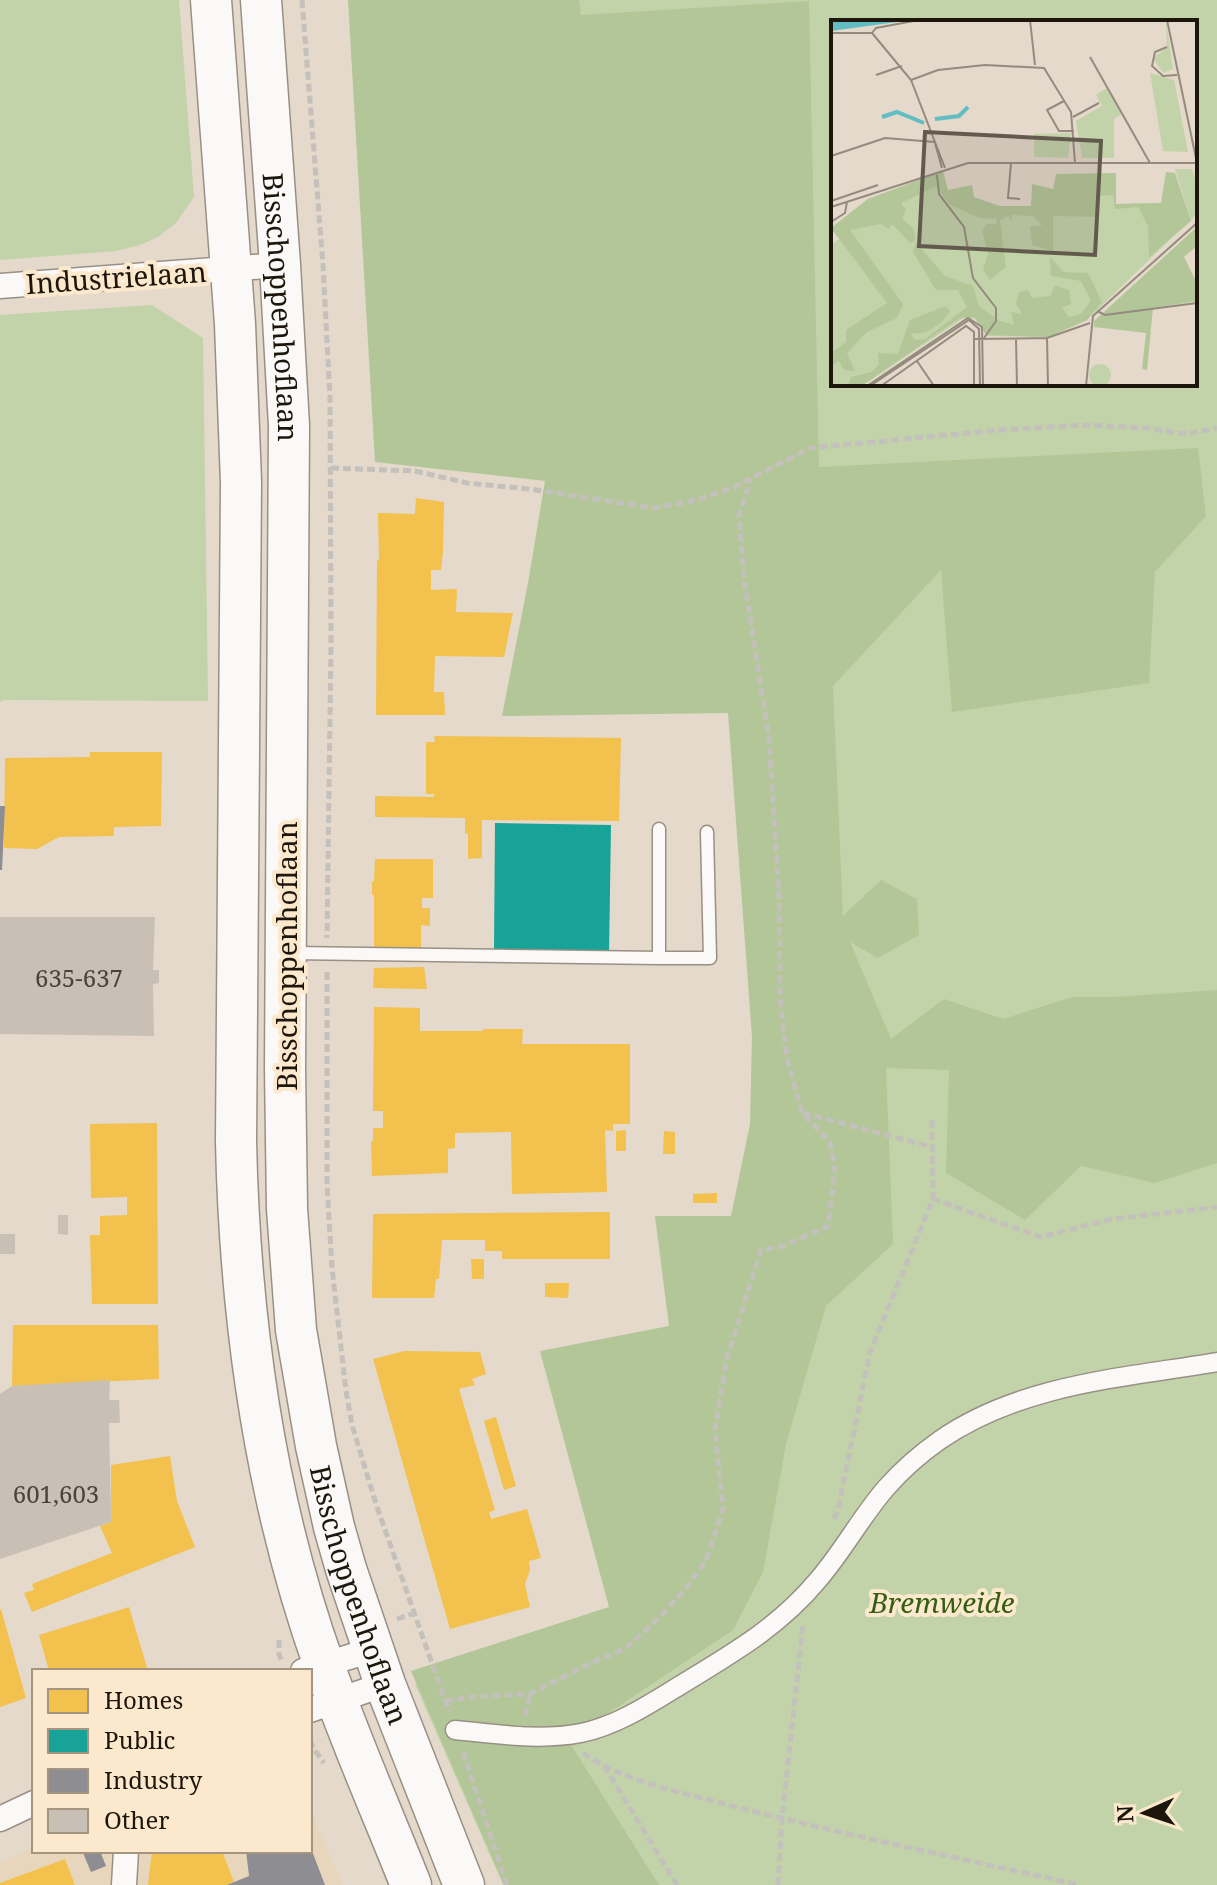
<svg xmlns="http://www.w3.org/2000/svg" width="1217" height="1885" viewBox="0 0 1217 1885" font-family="'Noto Serif',serif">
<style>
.built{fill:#e7d6bc}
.green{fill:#c2d3a9;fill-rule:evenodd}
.forest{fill:#b2c697}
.homes{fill:#f2c14e}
.public{fill:#17a398}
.industry{fill:#8d8d92}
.building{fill:#c8c0b4}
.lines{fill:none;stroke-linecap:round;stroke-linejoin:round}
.service-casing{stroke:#999085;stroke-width:15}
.pedestrian-casing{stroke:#999085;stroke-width:21}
.minor-casing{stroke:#999085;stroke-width:27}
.primary-casing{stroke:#999085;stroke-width:43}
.path{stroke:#c4c0bc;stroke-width:5;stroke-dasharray:8 4;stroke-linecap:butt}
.service{stroke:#fbf9f7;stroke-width:12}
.pedestrian{stroke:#fbf9f7;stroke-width:18}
.minor{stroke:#fbf9f7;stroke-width:24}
.primary{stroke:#fbf9f7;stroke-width:40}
.labels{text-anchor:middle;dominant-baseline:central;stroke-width:8;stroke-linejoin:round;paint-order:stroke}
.number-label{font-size:24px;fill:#4a4339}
.street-label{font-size:28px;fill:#1d160c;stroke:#fce9cd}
.park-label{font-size:28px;font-style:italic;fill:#365e12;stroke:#fce9cd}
.inset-river{fill:none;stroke:#62bec4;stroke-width:4}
.inset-road{fill:none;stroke:#948b7e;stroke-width:2}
.view{fill:#635a4e;fill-opacity:0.15;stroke:#635a4e;stroke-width:4}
.inset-edge{fill:none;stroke:#1d160c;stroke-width:4}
</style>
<rect width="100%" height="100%" fill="#e4d9ca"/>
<path class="built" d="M 310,1809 L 343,1885 L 0,1885 L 0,1862 L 34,1848 L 34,1851 L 310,1851 Z"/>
<path class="green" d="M 0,0 L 179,0 L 194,197 L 176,223 L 158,237 L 140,245 L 116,251 L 0,260 Z
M 355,0 L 1217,0 L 1217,1885 L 503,1885 L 415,1684 L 653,1615 L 765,1205 L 745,471 ZM 833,22 L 1195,22 L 1195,384 L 833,384 Z
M 152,305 L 203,338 L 208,701 L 4,700 L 0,702 L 0,315 Z"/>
<path class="forest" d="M 348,0 L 579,0 L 581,15 L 809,1 L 819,467 L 1198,448 L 1206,516 L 1155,572 L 1149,683 L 952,712 L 941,570 L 833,686 L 843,916 L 881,880 L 917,899 L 919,935 L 878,958 L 850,942 L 891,1039 L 944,999 L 1003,1019 L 1072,997 L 1114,997 L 1217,990 L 1217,1163 L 1155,1183 L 1081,1166 L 1025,1220 L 946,1173 L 949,1070 L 886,1068 L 893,1244 L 826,1306 L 786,1444 L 763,1572 L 733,1630 L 568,1740 L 659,1885 L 504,1885 L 411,1671 L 609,1607 L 540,1351 L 669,1326 L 655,1216 L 731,1216 L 750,1124 L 752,1037 L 728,713 L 502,716 L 528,583 L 545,481 L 375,462 Z"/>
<path class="homes" d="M 416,498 L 444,502 L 443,551 L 441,570 L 431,570 L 431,590 L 457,589 L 456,612 L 513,613 L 504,657 L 435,656 L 434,692 L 444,692 L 445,715 L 376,715 L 377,560 L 379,560 L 378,513 L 415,514 Z
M 434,736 L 621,738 L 619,821 L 482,820 L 482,858 L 468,859 L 468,833 L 465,834 L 465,818 L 375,817 L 375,796 L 434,797 L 434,794 L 426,794 L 426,742 L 435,742 Z
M 90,752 L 162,752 L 161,826 L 114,827 L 114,836 L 59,837 L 37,849 L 4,848 L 5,758 L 90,757 Z
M 375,859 L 433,859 L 433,898 L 422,898 L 422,908 L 430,908 L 430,926 L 421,925 L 421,949 L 374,949 L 374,895 L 372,895 L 372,882 L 374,881 Z
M 424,967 L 427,989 L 373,988 L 374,968 Z
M 374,1007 L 420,1008 L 420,1031 L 483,1031 L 483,1029 L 523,1029 L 522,1044 L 630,1044 L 630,1124 L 613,1124 L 613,1131 L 605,1130 L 607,1192 L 512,1194 L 511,1132 L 455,1133 L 455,1148 L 448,1149 L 448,1173 L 372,1176 L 371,1141 L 373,1141 L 373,1128 L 383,1128 L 383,1111 L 373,1111 Z
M 157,1123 L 158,1304 L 92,1304 L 90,1235 L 100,1235 L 100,1216 L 127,1215 L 127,1197 L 91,1198 L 90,1124 Z
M 626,1130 L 626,1151 L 616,1151 L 616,1131 Z
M 664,1131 L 675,1132 L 675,1154 L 663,1154 Z
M 717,1193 L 717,1203 L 693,1203 L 693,1194 Z
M 610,1212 L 610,1259 L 502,1259 L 502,1251 L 485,1251 L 485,1240 L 442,1240 L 439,1279 L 436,1279 L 434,1298 L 372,1298 L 373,1214 Z
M 471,1259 L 484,1259 L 484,1279 L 472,1279 Z
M 545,1283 L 569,1283 L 568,1298 L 545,1297 Z
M 13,1325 L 158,1325 L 159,1379 L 12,1386 Z
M 404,1351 L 480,1352 L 486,1374 L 472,1379 L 475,1385 L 459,1389 L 495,1510 L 489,1512 L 491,1519 L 527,1509 L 541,1558 L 529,1561 L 530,1570 L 525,1584 L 530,1607 L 450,1629 L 373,1359 Z
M 496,1417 L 516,1486 L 504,1490 L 484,1421 Z
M 170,1456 L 177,1501 L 195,1547 L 32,1612 L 24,1593 L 34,1590 L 32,1584 L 112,1553 L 100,1526 L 111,1522 L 111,1465 Z
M 129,1607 L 148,1671 L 49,1671 L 39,1635 Z
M 1,1609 L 26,1698 L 0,1707 L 0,1610 Z
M 152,1851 L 222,1851 L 234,1882 L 227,1885 L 148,1885 Z
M 65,1859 L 75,1885 L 0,1885 L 0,1883 Z"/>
<path class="public" d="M 495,823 L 611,825 L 609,953 L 494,951 Z"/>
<path class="industry" d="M 0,806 L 5,806 L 2,870 L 0,870 Z
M 87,1851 L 100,1851 L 106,1866 L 91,1872 L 83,1853 Z
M 246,1851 L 312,1851 L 325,1885 L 227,1885 L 249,1876 Z"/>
<path class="building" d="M 0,917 L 155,917 L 153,970 L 159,970 L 159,983 L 153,984 L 154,1036 L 0,1034 Z
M 58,1215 L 68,1215 L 68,1235 L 58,1234 Z
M 0,1234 L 15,1234 L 15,1254 L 0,1254 Z
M 110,1380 L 109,1400 L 119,1400 L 120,1423 L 109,1423 L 111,1522 L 0,1559 L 0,1394 L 12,1386 Z"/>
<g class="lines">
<defs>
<path id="service" d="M 292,953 L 659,958 L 659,829
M 659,958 L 710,958 L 707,832"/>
<path id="pedestrian" d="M 455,1730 C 498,1734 539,1741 581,1733 C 616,1726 650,1704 679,1686 C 731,1654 778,1628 818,1580 C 843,1551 861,1517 886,1488 C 902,1470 920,1454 940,1440 C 1021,1384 1123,1378 1217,1362"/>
<path id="minor" d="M 0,286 L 280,265
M 303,1671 L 372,1650
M 310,1710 L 385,1684
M 0,1819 L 34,1803
M 124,1885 L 126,1851"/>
<g id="primary">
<path d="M 211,0 L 235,324 L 241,482 L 236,1142 C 240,1320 264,1497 324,1665 C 350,1740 382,1812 411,1885"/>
<path id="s1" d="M 261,0 L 280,265 L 289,426 L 285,1068 L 287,1209 L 296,1330 L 316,1446 L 334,1527 L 346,1569 L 385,1684 L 464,1885"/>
</g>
</defs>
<use href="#service" class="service-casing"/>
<use href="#pedestrian" class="pedestrian-casing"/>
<use href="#minor" class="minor-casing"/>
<use href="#primary" class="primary-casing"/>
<path class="path" d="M 302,0 L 323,265 L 330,398 L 331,641 L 327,938
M 331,468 L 415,471 L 467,483 L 530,489 L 654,508 L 697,500 L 734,487 L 810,448 L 1000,430 L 1085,425 L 1146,428 L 1186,434 L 1217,428
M 327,972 L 327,1184 L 332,1268 L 346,1391 L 352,1425 L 376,1504 L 449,1712
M 803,1113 L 932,1147
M 932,1120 L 933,1199
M 834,1519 L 838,1509 L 870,1352 L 933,1199 L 1040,1237 L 1112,1219 L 1217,1207
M 397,1619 L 415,1613
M 279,1640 L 279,1654 L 282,1662
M 445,1701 L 471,1697 L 530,1694 L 593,1662 L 625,1649 L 660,1617 L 682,1593 L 706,1561 L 723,1509 L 715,1430 L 726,1362 L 761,1250 L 783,1246 L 828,1226 L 835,1171 L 830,1142 L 802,1113 L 787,1058 L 780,998 L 779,897 L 769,738 L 744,578 L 739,515 L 751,479
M 525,1716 L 530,1694
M 310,1740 L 313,1748 L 324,1763
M 463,1752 L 507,1885
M 583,1753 C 627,1783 682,1792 732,1806 C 847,1835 963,1859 1079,1885
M 604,1766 L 677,1885
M 778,1885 L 782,1819 L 803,1624"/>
<use href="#service" class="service"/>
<use href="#pedestrian" class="pedestrian"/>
<use href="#minor" class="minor"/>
<use href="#primary" class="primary"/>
</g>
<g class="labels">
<g class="number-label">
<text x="79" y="977">635-637</text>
<text x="56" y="1493">601,603</text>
</g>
<g class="street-label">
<text transform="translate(116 277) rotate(-4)">Industrielaan</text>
<text stroke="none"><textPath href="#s1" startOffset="308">Bisschoppenhoflaan</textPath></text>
<text transform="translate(286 956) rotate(-90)">Bisschoppenhoflaan</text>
<text stroke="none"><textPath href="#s1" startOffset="1604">Bisschoppenhoflaan</textPath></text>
</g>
<g class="park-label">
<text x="942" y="1602">Bremweide</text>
</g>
</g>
<g transform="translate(831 20)">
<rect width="366" height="366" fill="#e4d9ca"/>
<path d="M 335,0 L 342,49 L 332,53 L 322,38 L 336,28 ZM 319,53 L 343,60 L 357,132 L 332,131 ZM 276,68 L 291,94 L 283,99 L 283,138 L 251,138 L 245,101 L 271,86 L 265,75 ZM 240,113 L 237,138 L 203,137 L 203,114 ZM 344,149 L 361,149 L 366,165 L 366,191 L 360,201 ZM 111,152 L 116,174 L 154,187 L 222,188 L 284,154 L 285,184 L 329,183 L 355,204 L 256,300 L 218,317 L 155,316 L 149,300 L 134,297 L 31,366 L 0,366 L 0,225 L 8,219 L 0,208 L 37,179 ZM258 355a11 11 0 1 1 22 0a11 11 0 1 1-22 0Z" fill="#c2d3a9"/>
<path d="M 112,151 L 117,170 L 141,165 L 143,177 L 169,186 L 200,186 L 201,164 L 222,169 L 225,154 L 285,153 L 285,184 L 330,183 L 335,152 L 344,153 L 360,201 L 318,237 L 317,206 L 307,187 L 284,189 L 282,175 L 266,176 L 266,197 L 222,196 L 222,231 L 201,225 L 199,206 L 211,206 L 202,196 L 181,195 L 181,202 L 177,196 L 169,200 L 175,247 L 159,260 L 152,250 L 157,234 L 151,211 L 156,204 L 165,204 L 166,199 L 149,198 L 119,185 L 105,166 L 70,183 L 75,190 L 71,199 L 82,208 L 85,220 L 79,223 L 61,204 L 58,209 L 50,204 L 19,210 L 72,284 L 66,298 L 36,312 L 16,333 L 24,351 L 13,350 L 8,341 L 0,347 L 0,333 L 15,322 L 15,310 L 56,283 L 0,208 L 37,179 ZM 366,207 L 366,226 L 353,237 L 366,263 L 366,281 L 322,288 L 316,350 L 311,349 L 315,313 L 263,307 L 263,301 ZM 85,222 L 114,256 L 142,266 L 148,286 L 169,301 L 183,305 L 180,292 L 191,294 L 185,284 L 188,272 L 197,270 L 201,278 L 219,276 L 224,265 L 238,270 L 240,284 L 231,288 L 238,297 L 250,294 L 260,281 L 250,261 L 220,256 L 219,237 L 233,252 L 257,253 L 271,282 L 256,300 L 217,317 L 155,315 L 143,297 L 129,298 L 30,366 L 17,366 L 20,357 L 41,352 L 48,344 L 47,333 L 67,334 L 79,300 L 115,286 L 119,291 L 111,302 L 96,312 L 80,314 L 84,320 L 94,319 L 136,287 L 127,270 L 105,270 L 82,232 Z" fill="#b2c697"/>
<path d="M 0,0 L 81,0 L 0,11 Z" fill="#62bec4"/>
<path class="inset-river" d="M 51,97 L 66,92 L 93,103M 104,99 L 128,96 L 137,87"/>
<path class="inset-road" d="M 199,0 L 204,45M 336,0 L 366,143M 0,13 L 41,13M 41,13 L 80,60 L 114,148M 41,13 L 45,8 L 88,0M 336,27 L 324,32 L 321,46 L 332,56 L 346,55M 259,37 L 319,143M 45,55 L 71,46M 80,60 L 107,50 L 154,45 L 213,48 L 240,92 L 244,143M 233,81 L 216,90 L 228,111 L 243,111M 242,97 L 268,83M 104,123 L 111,148M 0,136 L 54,118 L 104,122M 180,143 L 177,178 L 189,179M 106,155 L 108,174 L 133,207 L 142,258 L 165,288 L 165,301 L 153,318M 0,181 L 47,165M 0,187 L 137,143 L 366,143M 0,202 L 14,193 L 16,182M 266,291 L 274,295 L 366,283M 216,318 L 217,366M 143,319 L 216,318 L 259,303M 185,319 L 186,366M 86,341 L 103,366M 36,366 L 137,298 L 151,307 L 152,366M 39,366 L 138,300 L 148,309 L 149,366M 50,366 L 135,306 L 143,312 L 143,366M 255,366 L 262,296 L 366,203"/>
<path class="view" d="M 94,112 L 270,121 L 264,235 L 88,226 Z"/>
<rect width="366" height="366" class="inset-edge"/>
</g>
<rect x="32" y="1669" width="280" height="184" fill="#fce9cd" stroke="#a39580" stroke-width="2"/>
<rect x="48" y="1689" width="40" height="24" fill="#f2c14e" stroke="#a39580" stroke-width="2"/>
<text x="104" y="1709" font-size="24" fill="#1d160c">Homes</text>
<rect x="48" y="1729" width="40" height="24" fill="#17a398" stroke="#a39580" stroke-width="2"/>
<text x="104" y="1749" font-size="24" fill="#1d160c">Public</text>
<rect x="48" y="1769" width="40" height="24" fill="#8d8d92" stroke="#a39580" stroke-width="2"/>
<text x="104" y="1789" font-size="24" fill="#1d160c">Industry</text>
<rect x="48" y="1809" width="40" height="24" fill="#c8c0b4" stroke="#a39580" stroke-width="2"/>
<text x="104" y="1829" font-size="24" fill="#1d160c">Other</text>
<g transform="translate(1145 1813) rotate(267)" stroke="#fce9cd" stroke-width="6" paint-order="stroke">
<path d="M0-6L14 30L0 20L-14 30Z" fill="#1d160c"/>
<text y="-12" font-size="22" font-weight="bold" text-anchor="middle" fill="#1d160c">N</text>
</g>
</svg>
